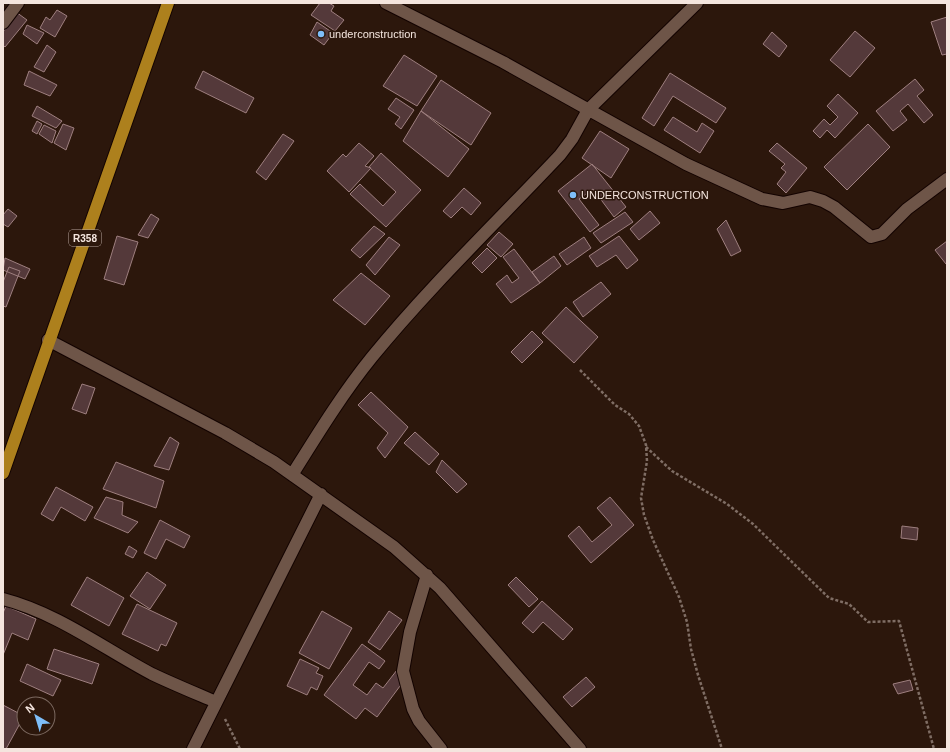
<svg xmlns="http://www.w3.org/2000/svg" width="950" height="752" viewBox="0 0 950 752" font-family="Helvetica,sans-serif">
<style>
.building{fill:#54393a;stroke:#9e7f7f}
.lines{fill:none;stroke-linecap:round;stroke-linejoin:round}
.minor-casing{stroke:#130300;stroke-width:14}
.major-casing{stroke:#130300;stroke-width:14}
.path{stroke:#7f6d64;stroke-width:2.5;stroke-dasharray:3 2;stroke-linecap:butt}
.minor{stroke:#6e5548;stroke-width:12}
.major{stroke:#ad801d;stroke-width:12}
.poi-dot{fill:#7ebef9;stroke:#2c170c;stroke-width:1.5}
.labels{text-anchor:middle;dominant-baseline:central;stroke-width:3;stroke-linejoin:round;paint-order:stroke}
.shield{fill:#2c170c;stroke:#b8a79f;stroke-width:1}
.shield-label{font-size:10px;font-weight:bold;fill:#f4e5de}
.poi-label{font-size:11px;fill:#f4e5de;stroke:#2c170c;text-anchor:start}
</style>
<rect width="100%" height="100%" fill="#2c170c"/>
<path class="building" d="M 320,3 L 329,3 L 334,6 L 331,11 L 344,20 L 335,31 L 311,15 Z
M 57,10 L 67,16 L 55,37 L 40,28 L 46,17 L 50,20 Z
M 16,12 L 27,20 L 5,47 L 3,45 L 3,32 Z
M 947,17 L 947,54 L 942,55 L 931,22 Z
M 317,22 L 333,33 L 324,45 L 310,35 Z
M 27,25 L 44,33 L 37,44 L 23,34 Z
M 855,31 L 875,48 L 850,77 L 830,60 Z
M 772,32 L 787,46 L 779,57 L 763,44 Z
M 47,45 L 56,52 L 44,72 L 34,67 Z
M 404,55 L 437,76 L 417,106 L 383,86 Z
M 29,71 L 57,85 L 50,96 L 24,85 Z
M 203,71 L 254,98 L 246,113 L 195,88 Z
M 670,73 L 726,108 L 716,123 L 673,96 L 654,126 L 642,118 Z
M 915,79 L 924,90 L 917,96 L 933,115 L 924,123 L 908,104 L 900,111 L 907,120 L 893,131 L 876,111 Z
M 441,80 L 491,113 L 471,145 L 421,111 Z
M 838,94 L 858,113 L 835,138 L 827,130 L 820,138 L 813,131 L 824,119 L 830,125 L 838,117 L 827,106 Z
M 396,98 L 414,110 L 401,129 L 395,124 L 400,117 L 388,109 Z
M 37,106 L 62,121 L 56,128 L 32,116 Z
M 421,111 L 469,149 L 448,177 L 403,141 Z
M 673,117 L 697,132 L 702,123 L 714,131 L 700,153 L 664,130 Z
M 37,121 L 42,124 L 37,134 L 32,131 Z
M 63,124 L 74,128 L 66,150 L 54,143 Z
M 868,124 L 890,147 L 847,190 L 824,167 Z
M 44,125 L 56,131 L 52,143 L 39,134 Z
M 600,131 L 629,149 L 611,178 L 582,158 Z
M 283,134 L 294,141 L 266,180 L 256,172 Z
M 359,143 L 374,156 L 365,166 L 371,168 L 349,192 L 327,171 L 343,154 L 346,157 Z
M 777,143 L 807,168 L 786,193 L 777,184 L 786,172 L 781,168 L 785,164 L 769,151 Z
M 381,153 L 421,190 L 386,227 L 350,194 L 360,184 L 383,206 L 396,192 L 369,167 Z
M 592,164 L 626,207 L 614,217 L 593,189 L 579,199 L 599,225 L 590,232 L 558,191 Z
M 464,188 L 481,203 L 471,215 L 462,207 L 451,218 L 443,211 Z
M 8,209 L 17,216 L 8,227 L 3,224 L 3,215 Z
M 650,211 L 660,223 L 639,240 L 630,229 Z
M 625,212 L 633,222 L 601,243 L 593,233 Z
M 151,214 L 159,219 L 148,238 L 138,235 Z
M 726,220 L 741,251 L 731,256 L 717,229 Z
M 374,226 L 385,234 L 360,258 L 351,250 Z
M 499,232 L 513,244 L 501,257 L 487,245 Z
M 117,236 L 138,242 L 124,285 L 104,279 Z
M 619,236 L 638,260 L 627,269 L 616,255 L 597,267 L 589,256 Z
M 389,237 L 400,245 L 375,275 L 366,265 Z
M 584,237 L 591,248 L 567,265 L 559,254 Z
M 947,241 L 947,263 L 946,264 L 935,250 Z
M 487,248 L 497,258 L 482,273 L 472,263 Z
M 514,249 L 540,283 L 511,303 L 496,284 L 507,275 L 512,283 L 519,278 L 503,257 Z
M 554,256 L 561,266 L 540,283 L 532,272 Z
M 5,258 L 30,269 L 25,279 L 3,270 Z
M 9,267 L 20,271 L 6,307 L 3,306 L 3,282 Z
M 361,273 L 390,296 L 365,325 L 333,300 Z
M 601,282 L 611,294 L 583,317 L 573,302 Z
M 566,307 L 598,337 L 574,363 L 542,333 Z
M 532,331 L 543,342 L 522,363 L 511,352 Z
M 82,384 L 95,388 L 86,414 L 72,409 Z
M 371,392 L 408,427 L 385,458 L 377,448 L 388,433 L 358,405 Z
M 415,432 L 439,454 L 429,465 L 404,443 Z
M 170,437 L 179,443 L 169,470 L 154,466 Z
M 442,460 L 467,484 L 457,493 L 436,472 Z
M 116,462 L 164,481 L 156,508 L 103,489 Z
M 56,487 L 93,507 L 85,521 L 61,507 L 53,521 L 41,514 Z
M 106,497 L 123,502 L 122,515 L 138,522 L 128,533 L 94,518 Z
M 610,497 L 634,525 L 591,563 L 568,536 L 579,526 L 592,542 L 612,525 L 597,508 Z
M 160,520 L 190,536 L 184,548 L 166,539 L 156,559 L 144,553 Z
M 902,526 L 918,528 L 917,540 L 901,538 Z
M 129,546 L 137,551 L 133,558 L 125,554 Z
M 147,572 L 166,585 L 150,609 L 130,596 Z
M 87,577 L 124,598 L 109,626 L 71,605 Z
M 516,577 L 538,599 L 529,607 L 508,585 Z
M 542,601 L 573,629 L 563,640 L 543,622 L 533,633 L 522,623 Z
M 137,604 L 177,623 L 166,646 L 161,644 L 158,651 L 122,634 Z
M 6,606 L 36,619 L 28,640 L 12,633 L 3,655 L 3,613 Z
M 322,611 L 352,628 L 329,669 L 299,653 Z
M 389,611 L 402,620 L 380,650 L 368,642 Z
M 362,644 L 385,661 L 379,669 L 369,662 L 353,685 L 367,695 L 376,683 L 383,688 L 397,670 L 403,682 L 377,717 L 365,708 L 356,719 L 324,695 Z
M 54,649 L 99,664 L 92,684 L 47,669 Z
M 300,659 L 319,668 L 316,673 L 323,676 L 317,690 L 311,687 L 307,695 L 287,686 Z
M 27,664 L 61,680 L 53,696 L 20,681 Z
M 586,677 L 595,687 L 572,707 L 563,697 Z
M 910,680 L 913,690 L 898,694 L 893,684 Z
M 3,705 L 24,716 L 6,749 L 3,749 Z"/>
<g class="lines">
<defs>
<path id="minor" d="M 386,3 L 503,62 L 686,164 L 762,199 L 783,203 L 810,197 L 823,201 L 834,207 L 871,237 L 882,234 L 907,209 L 947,179
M 3,23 L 18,3
M 48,340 L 225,433 L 274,462 L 394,547 L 440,588 L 580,749
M 292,475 C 317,435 342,394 372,357 C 430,286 497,222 560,155 L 572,139 L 588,110 L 697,3
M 427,575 L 410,632 L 403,671 L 413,709 L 419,721 L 441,749
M 3,599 C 57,613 103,648 152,674 C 173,684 195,693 216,702
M 193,749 L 321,494"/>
<path id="major" d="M 3,473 L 168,3"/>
</defs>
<use href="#minor" class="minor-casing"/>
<use href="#major" class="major-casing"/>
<path class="path" d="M 580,370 L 615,405 L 629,414 L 639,426 L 646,445 L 647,461 L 641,498 L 644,515 L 653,540 L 679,597 L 687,622 L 691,649 L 698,675 L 722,749
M 646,447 L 672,471 L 727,504 L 753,524 L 829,598 L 849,604 L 868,622 L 899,621 L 934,749
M 225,719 L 240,749"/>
<use href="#minor" class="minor"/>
<use href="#major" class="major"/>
</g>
<g class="poi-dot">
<circle cx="321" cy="34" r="4"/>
<circle cx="573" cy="195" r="4"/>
</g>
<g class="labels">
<rect class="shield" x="69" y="230" width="32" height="16" rx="3"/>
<g class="shield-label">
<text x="85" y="238">R358</text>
</g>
<g class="poi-label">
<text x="329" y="34">underconstruction</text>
<text x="581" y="195">UNDERCONSTRUCTION</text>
</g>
</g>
<rect width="950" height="752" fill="none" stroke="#f4e5de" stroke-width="8"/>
<g transform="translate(36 716) rotate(322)"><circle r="19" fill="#2c170c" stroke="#7c6960"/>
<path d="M0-3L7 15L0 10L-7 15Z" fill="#7ebef9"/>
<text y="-6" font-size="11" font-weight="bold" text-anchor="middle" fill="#f4e5de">N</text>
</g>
</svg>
